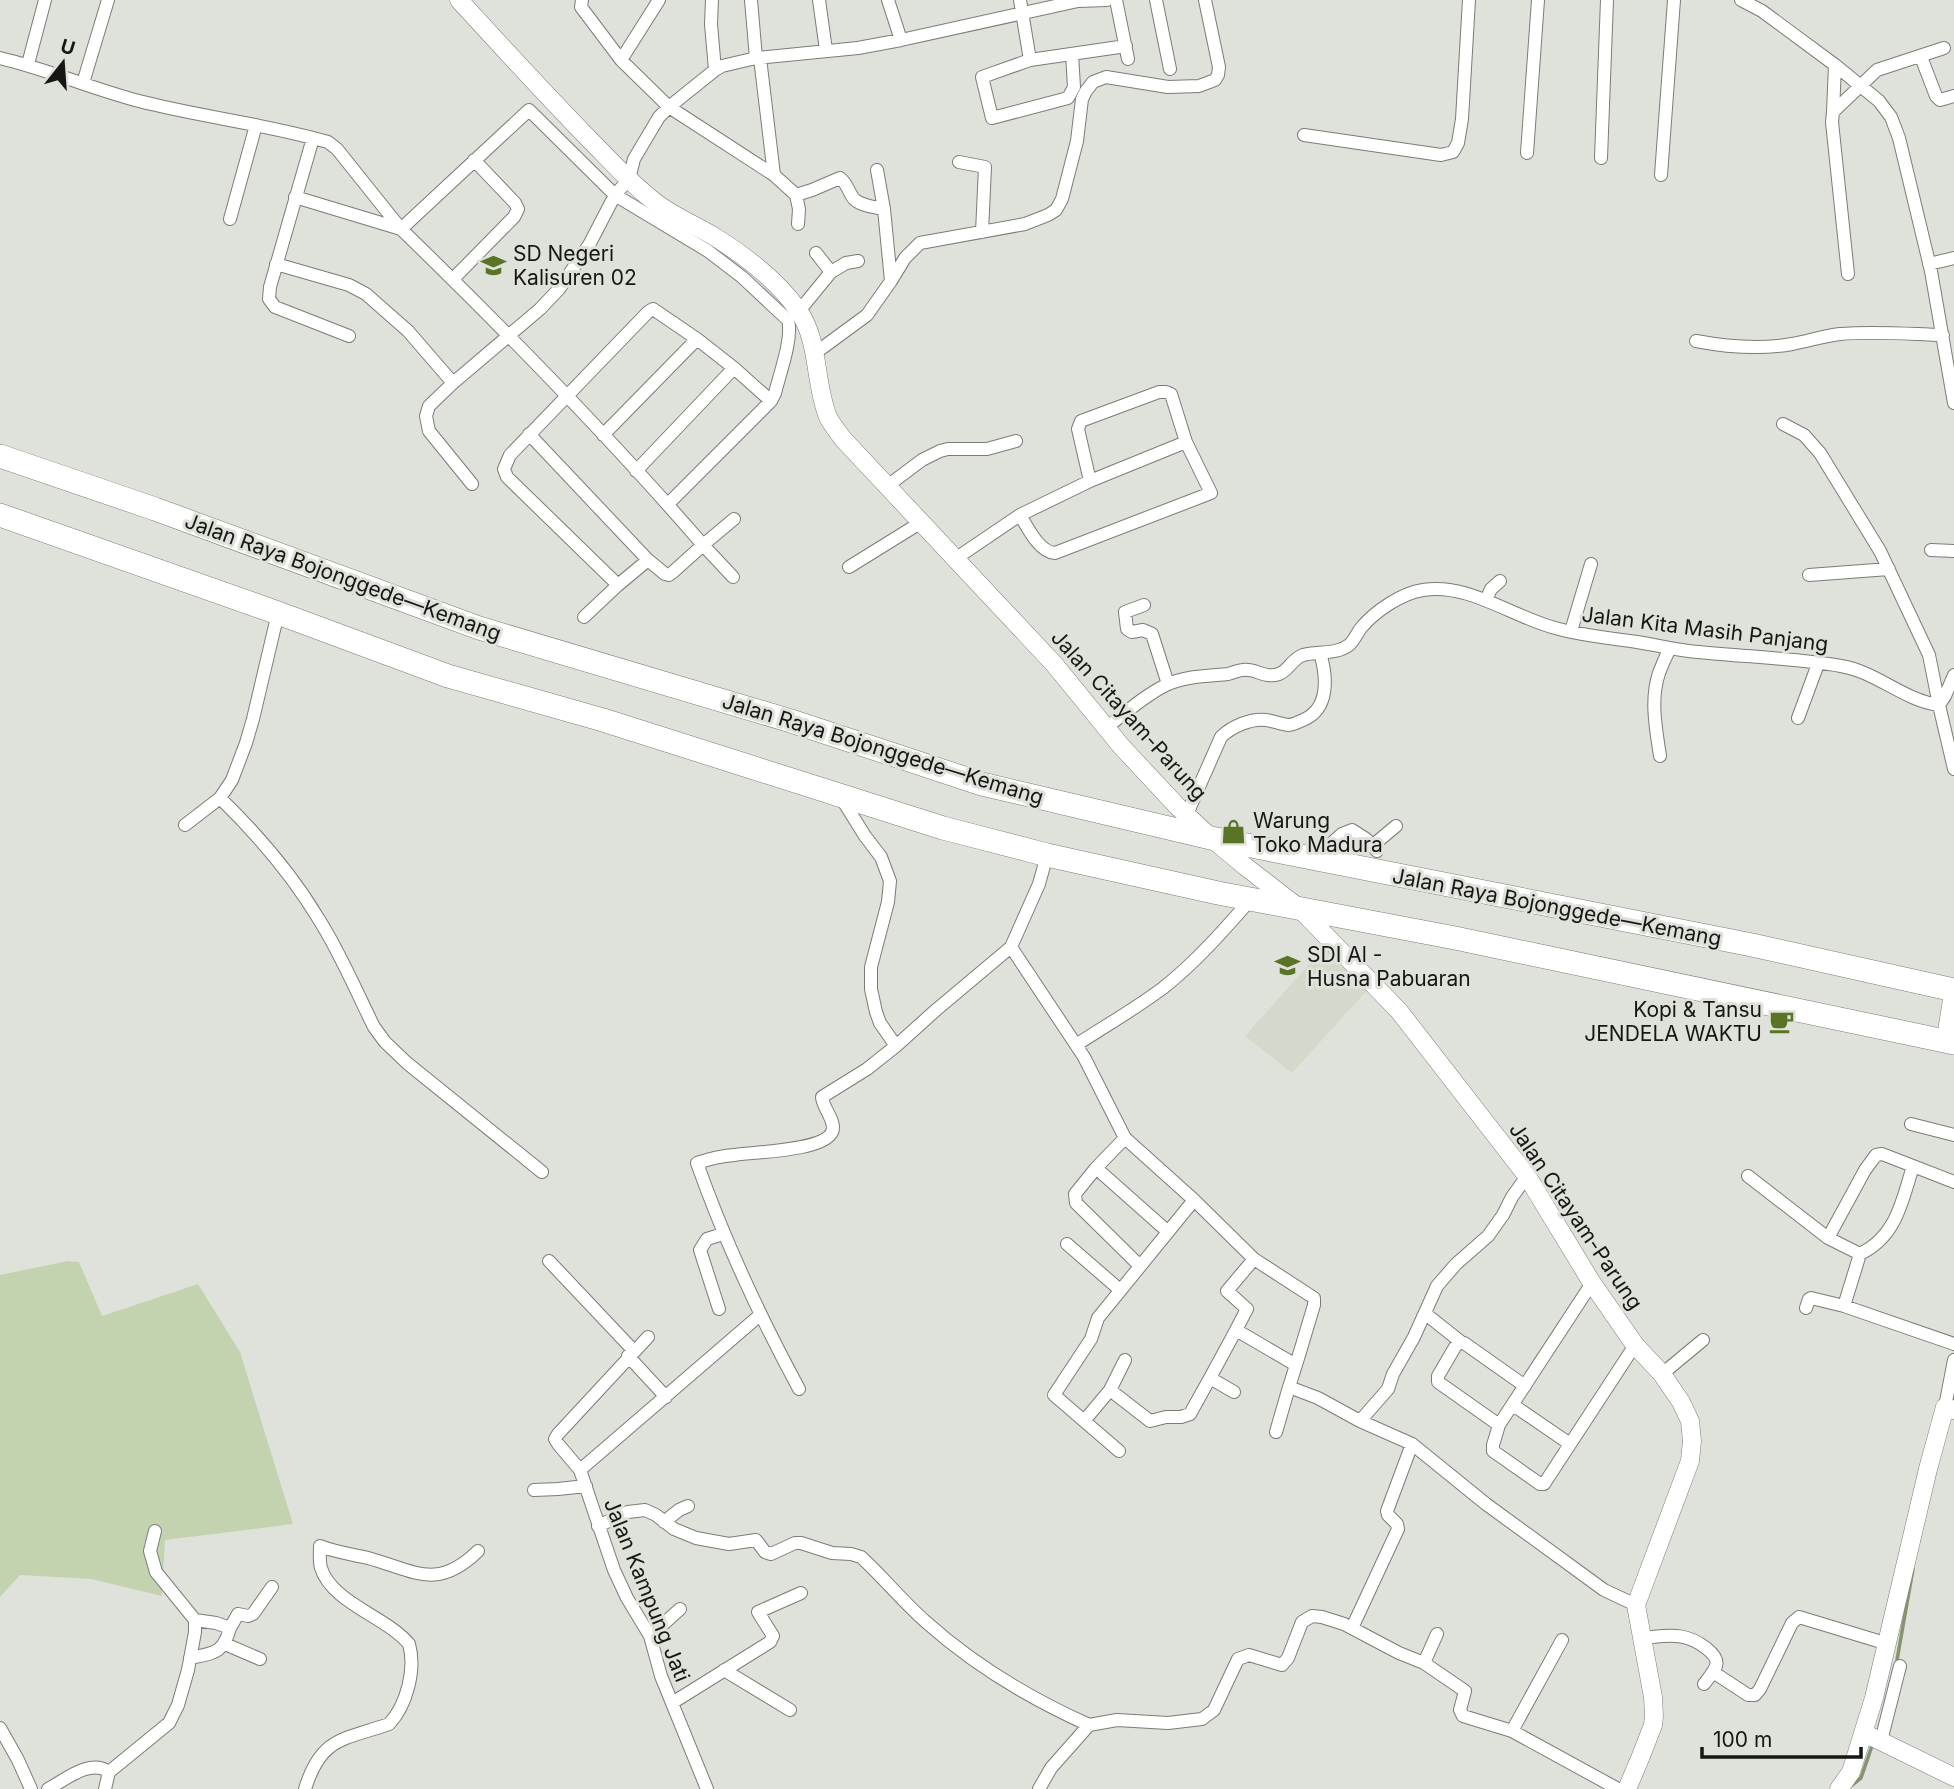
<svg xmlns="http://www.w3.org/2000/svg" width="1954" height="1789" viewBox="0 0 1954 1789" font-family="Inter,sans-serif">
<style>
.built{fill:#d4dacb}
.green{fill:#c4d3af}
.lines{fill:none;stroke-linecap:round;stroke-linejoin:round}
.stream{stroke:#85946f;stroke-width:3.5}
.street-casing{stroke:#7a7d76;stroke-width:14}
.secondary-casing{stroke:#7a7d76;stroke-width:19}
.highway-casing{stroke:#7a7d76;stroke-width:24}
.street{stroke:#fff;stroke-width:12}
.secondary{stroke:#fff;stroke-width:18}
.highway{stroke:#fff;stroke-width:23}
.labels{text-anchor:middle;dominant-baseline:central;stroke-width:6;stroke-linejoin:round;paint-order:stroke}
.poi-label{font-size:21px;fill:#161714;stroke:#dfe2da;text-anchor:start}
.street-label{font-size:21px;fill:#161714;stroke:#dfe2da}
</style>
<rect width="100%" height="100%" fill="#dfe2da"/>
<path class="built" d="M 1326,945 L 1371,986 L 1292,1073 L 1245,1036 Z"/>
<path class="green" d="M 68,1261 L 79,1262 L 102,1316 L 198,1284 L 240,1352 L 293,1524 L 165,1540 L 162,1596 L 91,1579 L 20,1575 L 0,1597 L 0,1275 Z"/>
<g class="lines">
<path class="stream" d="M 1952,1405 L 1954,1395
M 1897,1660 L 1913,1569
M 1852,1785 L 1861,1778 L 1873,1743"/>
<defs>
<path id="street" d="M 582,0 L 581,7 L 621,60 L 669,107 L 774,175 L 796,195 L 799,209 L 798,224
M 712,0 L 711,24 L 715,70
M 751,0 L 756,58
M 819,0 L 826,50
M 888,0 L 901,40
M 1020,0 L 1030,60 L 1126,46
M 1116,0 L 1128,59
M 1156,0 L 1170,69
M 1741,0 L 1762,11 L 1835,65 L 1879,101 L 1891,117 L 1899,138 L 1931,271 L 1954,403
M 1921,57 L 1936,96 L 1940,100 L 1954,96
M 0,58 C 47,69 92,89 139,101 C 201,117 266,124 328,142 L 337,149 L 401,229
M 760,58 L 774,175
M 621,60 L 659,0
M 1030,60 L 982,77 L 992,118 L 1068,98 L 1074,87 L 1072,54
M 28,64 L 45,0
M 83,83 L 108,0
M 1833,112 L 1835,65
M 1304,135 L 1441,155 L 1453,152 L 1458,143 L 1462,119 L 1469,0
M 313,138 L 270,287 L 269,299 L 275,307 L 349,336
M 1527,153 L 1538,0
M 1601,158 L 1607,0
M 959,162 L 985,167 L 982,232
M 877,170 L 884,209
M 1661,175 L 1674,0
M 796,195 L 812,190 L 840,178 C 848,184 848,192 854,199 C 861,206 874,207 884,209 L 891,281
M 295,197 L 401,229
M 230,219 L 256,125
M 276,264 L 349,285 L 366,294 L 408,331 L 453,383
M 1929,264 L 1954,258
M 831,272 L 846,263 L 858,261
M 1848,274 L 1832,122 L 1833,112 L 1877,70 L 1944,48
M 453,279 L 514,217 L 518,209 L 515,203 L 474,160
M 799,311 L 831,272 L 816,253
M 1696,341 C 1728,347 1759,350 1792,344 C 1808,341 1824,336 1840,334 C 1874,331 1908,334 1943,335
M 814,354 L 867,315 L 891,281 L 905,258 L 920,243 L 1025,224 L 1048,215 L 1056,210 L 1062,199 L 1077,141 L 1082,99 L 1086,91 L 1093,82 L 1106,77 L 1168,87 L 1199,86 L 1215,80 L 1218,75 L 1219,67 L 1205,0
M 529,434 L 648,560 L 665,574 L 669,575 L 673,572 L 703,545 C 608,435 505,330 401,229 L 529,110 L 615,195 L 708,251 L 742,277 L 788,320 C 793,338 780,373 775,393 L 771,401
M 603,435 L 697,339
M 636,471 L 734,368
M 472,484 L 429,431 L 426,416 L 429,406 L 453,383 L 540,309 L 559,289 L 589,245 L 615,195 L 629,179 L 634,159 L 659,117 L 669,107 L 715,70 L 722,66 L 756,58 L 858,48 L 901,40 L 1078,1 L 1107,0
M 886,487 L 922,460 L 940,451 L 948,449 L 987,449 L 1016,441
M 1020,515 C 1028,528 1039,552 1055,553 L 1211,493 L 1186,442 L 1171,394 L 1166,392 L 1159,392 L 1081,421 L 1078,429 L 1090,481
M 1931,550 L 1954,551
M 955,559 L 1020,515 L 1090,481 L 1186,442
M 648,560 L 618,585 L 507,477 L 504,469 L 510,455 L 648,312 L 653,309 L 697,339 L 734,368 L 771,401 L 668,504
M 849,567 L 920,523
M 1809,575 L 1889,569
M 733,577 L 703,545 L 734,519
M 1486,600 L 1491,589 L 1500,581
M 1144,605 L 1125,612 L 1127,629 L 1132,632 L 1143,630 L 1152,634 L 1168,684
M 584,617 L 618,585
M 1571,631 L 1591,564
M 1954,675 L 1945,696 L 1939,705 L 1954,769
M 1798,718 L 1818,664
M 1106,728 C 1125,713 1144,696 1166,685 C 1185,676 1207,676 1228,674 C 1233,673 1238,670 1243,670 C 1256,668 1264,679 1279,674 C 1289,670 1292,659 1303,655 C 1317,651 1336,655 1349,645 C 1354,641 1357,633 1361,628 C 1375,611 1402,593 1423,590 C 1469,582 1515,619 1559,629 C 1584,636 1611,638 1637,642 C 1658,645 1679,651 1699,652 C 1747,657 1795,658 1841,666 C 1877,672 1903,700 1939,705 L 1929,655 L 1880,551 L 1820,453 L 1804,435 L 1783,424
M 1660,756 C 1656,729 1650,700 1659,673 C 1662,665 1666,656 1670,648
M 840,796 L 865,836 L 881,857 L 890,881 L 888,902 L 871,967 L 871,989 L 876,1012 L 880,1023 L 896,1046
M 220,798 C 257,834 291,873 318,918 C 340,952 356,991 374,1027 L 385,1042 L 407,1063 L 542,1172
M 1187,814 L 1221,737 C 1232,726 1252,718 1266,720 C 1273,721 1281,724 1288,725 C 1293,725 1298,722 1303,720 C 1330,709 1327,676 1320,653
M 185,825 L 220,798 L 232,780 L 246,743 L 253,719 L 278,613
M 1372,846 L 1396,826
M 1314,859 L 1342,834 L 1352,830 L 1366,839 L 1377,851
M 1011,947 L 1084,1057 L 1125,1138
M 1076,1045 C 1105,1026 1135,1009 1163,988 C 1196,962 1224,930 1252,898
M 1911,1124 L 1954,1135
M 1096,1168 L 1167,1231
M 1748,1176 L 1828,1238 L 1860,1254 C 1896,1237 1902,1202 1913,1166 L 1954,1182
M 1828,1238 L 1865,1170 L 1876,1155 L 1882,1154 L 1913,1166
M 1067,1244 L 1120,1290
M 549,1261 L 634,1351
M 1140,1266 L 1076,1203 L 1075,1194 L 1096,1168 L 1125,1138 L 1194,1200
M 1592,1283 L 1499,1425 L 1493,1445 L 1493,1451 L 1540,1484 L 1544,1484 L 1635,1345
M 1844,1306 L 1860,1254
M 1806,1308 L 1809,1299 L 1811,1298 L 1844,1306 L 1954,1344
M 719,1309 L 700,1250 L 707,1239 L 723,1234
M 1427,1315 L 1461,1342
M 1236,1330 L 1247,1309 L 1227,1291 L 1254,1259
M 648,1337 L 558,1434 L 555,1439 L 558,1444 L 580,1470 L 614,1570 L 627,1598 L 650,1636 L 661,1676 L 707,1789
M 628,1356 L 666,1397
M 1662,1374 L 1703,1340
M 799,1389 C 759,1315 725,1242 697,1163 C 709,1159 722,1156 734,1155 C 753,1152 824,1151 832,1132 C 837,1122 822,1107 822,1097 L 867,1069 L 896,1046 L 936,1010 L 1011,947 L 1039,884 L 1047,855
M 1110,1390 L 1150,1421 L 1166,1417 L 1181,1417 L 1190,1414 L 1210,1378
M 1234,1392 L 1210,1378 L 1236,1330 L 1296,1365 L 1289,1387 L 1318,1398 L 1360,1421 L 1412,1444 L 1486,1504 L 1604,1590 L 1636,1605
M 1513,1405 L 1570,1444
M 1945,1407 L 1954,1360
M 1084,1421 L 1110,1390 L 1125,1360
M 1360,1421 L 1388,1389 L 1393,1374 L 1414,1337 L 1437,1286 L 1456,1264 L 1488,1236 L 1503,1215 L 1512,1197 L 1527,1176
M 1499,1425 L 1438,1382 L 1438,1376 L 1455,1347 L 1458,1343 L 1464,1343 L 1525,1386
M 1276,1432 L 1289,1387
M 1119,1451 L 1054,1395 L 1091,1339 L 1098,1318 L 1194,1200 L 1254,1259 L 1314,1298 L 1314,1305 L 1296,1365
M 580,1470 L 760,1315
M 534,1490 L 558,1489 L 586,1486
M 664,1522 L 679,1510 L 688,1506
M 598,1526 L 628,1512 L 645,1510 L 656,1515 L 674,1529 L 696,1538 L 729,1544 L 756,1540 L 765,1552 L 771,1554 L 795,1543 L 801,1543 L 832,1553 L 851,1554 L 861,1557 C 884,1578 903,1602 926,1622 C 973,1664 1031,1699 1089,1725 L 1051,1768 L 1039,1789
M 230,1628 L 238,1614 L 248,1616 L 253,1614 L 272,1587
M 1352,1628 L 1398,1529 L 1397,1524 L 1388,1515 L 1387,1511 L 1412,1444
M 650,1636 L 680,1609
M 1641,1638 C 1667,1636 1684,1631 1706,1648 C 1724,1662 1716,1668 1704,1684
M 225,1644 L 260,1659
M 190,1658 C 214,1653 223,1654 230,1628 L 216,1623 L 195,1620
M 1424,1663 L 1437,1634
M 724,1670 L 790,1710
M 1713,1672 L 1748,1695 L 1755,1695 L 1760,1689 L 1792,1623 L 1799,1617 L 1888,1644
M 672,1703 L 770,1642 L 773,1636 L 758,1612 L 801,1593
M 1089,1725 L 1117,1720 L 1168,1723 L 1202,1719 L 1214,1710 L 1238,1659 L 1249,1655 L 1282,1665 L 1288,1658 L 1302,1622 L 1312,1616 L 1322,1617 L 1344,1624 L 1399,1653 L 1424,1663 L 1465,1691 L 1460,1710 L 1463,1716 L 1512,1731 L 1618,1789
M 0,1728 L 18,1760 L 31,1789
M 1512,1731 L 1562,1640
M 1881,1741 L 1900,1666
M 48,1789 C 65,1780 90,1758 109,1772 L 169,1723 L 178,1705 L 188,1670 L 195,1632 L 195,1620 L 156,1572 L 150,1551 L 155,1531
M 105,1789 L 109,1772
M 305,1789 C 321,1737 343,1740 389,1724 C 407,1705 416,1669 409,1644 C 387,1617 332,1603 321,1568 C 319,1561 320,1553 320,1546 C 335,1552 351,1554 368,1558 C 415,1571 437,1591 478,1551"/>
<path id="secondary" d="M 459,0 C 502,47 545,94 590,140 C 612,162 634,187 659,205 C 677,218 697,226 715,237 C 745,256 778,281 798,310 C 820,341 814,383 828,417 C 832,425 838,432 843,439 L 1054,664 L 1121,746 L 1177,806 L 1211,838 L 1246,867 L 1299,908 L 1399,1011 L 1527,1176 L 1592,1283 L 1635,1345 L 1662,1374 L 1681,1402 L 1690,1421 L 1692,1441 L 1690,1461 L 1636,1605 L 1653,1697 L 1654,1716 L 1653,1725 L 1641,1756 L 1627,1789
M 1864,1733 L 1954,1777
M 1839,1789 L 1851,1772 L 1874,1698 L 1928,1469 L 1945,1407 L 1954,1410"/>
<path id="highway" d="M 0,456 L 155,509 L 479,628 L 791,721 L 982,784 L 1211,838 L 1752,945 L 1954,990
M 0,515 L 278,613 L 448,676 L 603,720 L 943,828 L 1047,855 L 1218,893 L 1455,938 L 1954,1043
M 1948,1041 L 1954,1003"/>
</defs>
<use href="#street" class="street-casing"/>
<use href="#secondary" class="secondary-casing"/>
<use href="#highway" class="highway-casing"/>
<use href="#street" class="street"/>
<use href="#secondary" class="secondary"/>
<use href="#highway" class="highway"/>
</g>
<defs>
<symbol id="school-bare" viewBox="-9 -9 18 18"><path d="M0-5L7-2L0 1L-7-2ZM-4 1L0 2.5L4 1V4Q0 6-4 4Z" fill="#5a7427" stroke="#dfe2da" stroke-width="2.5" paint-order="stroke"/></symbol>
<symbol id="shop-bare" viewBox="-9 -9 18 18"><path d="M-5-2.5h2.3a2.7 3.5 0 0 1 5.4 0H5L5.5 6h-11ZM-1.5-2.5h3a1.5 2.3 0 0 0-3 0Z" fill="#5a7427" stroke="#dfe2da" stroke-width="2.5" paint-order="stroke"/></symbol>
<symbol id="cafe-bare" viewBox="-9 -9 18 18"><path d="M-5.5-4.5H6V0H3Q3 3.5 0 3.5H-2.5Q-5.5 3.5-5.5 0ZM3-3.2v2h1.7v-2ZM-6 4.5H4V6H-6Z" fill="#5a7427" stroke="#dfe2da" stroke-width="2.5" paint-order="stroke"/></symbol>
</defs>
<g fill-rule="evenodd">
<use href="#school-bare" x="476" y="248" width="35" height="35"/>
<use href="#shop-bare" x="1216" y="814" width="35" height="35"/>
<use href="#school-bare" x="1270" y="948" width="35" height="35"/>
<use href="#cafe-bare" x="1764" y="1004" width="35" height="35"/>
</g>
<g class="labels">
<g class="poi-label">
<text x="513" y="253">SD Negeri<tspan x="513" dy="24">Kalisuren 02</tspan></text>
<text x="1253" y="820">Warung<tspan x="1253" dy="24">Toko Madura</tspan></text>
<text x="1307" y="954">SDI Al -<tspan x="1307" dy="24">Husna Pabuaran</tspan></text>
<text x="1762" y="1009" text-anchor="end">Kopi &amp; Tansu<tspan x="1762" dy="24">JENDELA WAKTU</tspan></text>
</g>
<g class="street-label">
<text transform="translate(343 577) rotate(20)">Jalan Raya Bojonggede—Kemang</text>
<text transform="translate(1705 629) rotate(7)">Jalan Kita Masih Panjang</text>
<text transform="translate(1129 715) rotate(48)">Jalan Citayam-Parung</text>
<text transform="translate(883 749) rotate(17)">Jalan Raya Bojonggede—Kemang</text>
<text transform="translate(1557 907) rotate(11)">Jalan Raya Bojonggede—Kemang</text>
<text transform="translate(1576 1216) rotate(56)">Jalan Citayam-Parung</text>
<text transform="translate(647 1590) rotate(68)">Jalan Kampung Jati</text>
</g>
</g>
<g transform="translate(63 63) rotate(17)" stroke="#dfe2da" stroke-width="5" paint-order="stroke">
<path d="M0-5L12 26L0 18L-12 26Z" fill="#161714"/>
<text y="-10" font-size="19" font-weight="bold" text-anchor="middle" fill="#161714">U</text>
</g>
<path d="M1702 1747v10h159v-10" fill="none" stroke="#161714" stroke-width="3.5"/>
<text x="1713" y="1747" font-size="21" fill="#161714" stroke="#dfe2da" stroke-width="5" paint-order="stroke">100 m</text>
</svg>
